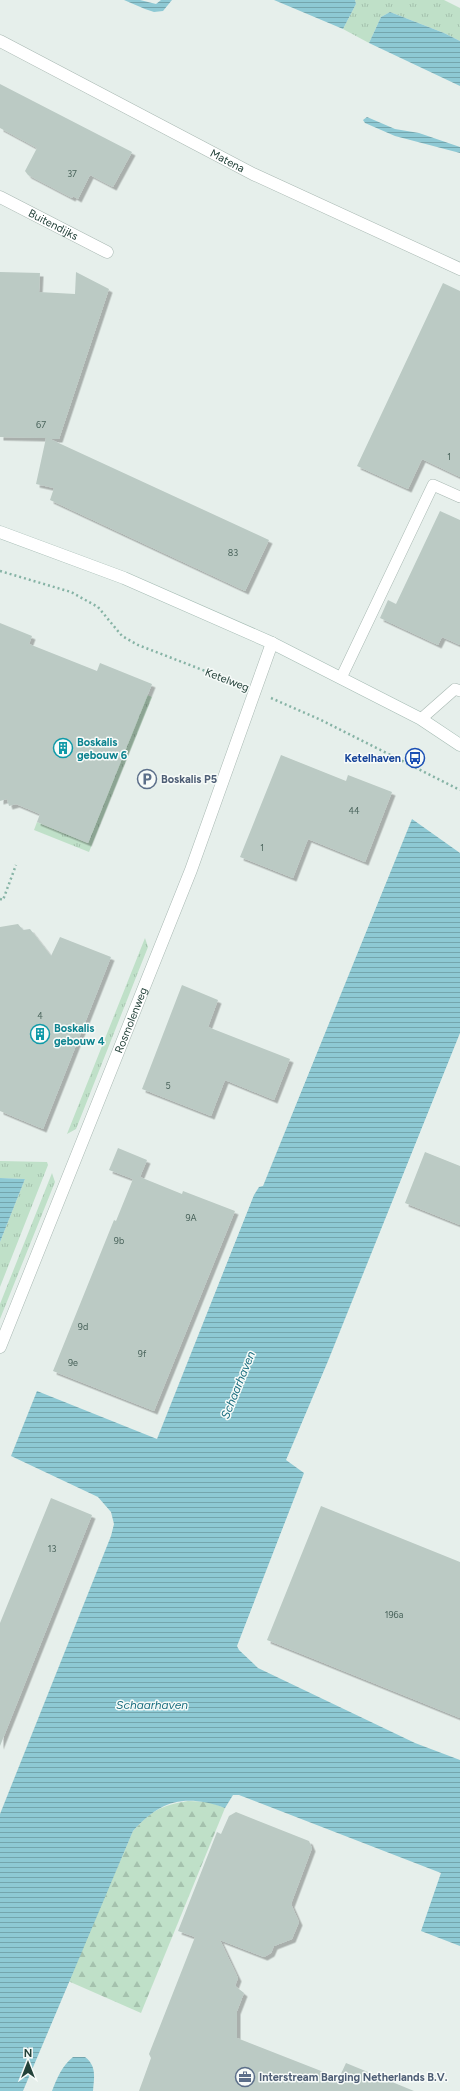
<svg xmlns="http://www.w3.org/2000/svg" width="460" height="2091" viewBox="0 0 460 2091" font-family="Figtree,sans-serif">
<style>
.grass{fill:url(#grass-tufts)}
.forest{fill:url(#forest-firs)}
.water{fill:url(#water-rules)}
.building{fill:#bbcac4;filter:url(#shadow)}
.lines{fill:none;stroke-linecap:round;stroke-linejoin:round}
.lane-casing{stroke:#a8b8b2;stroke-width:12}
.street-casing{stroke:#a8b8b2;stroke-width:13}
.secondary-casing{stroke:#a4bbb3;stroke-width:13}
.path{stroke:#86b3a5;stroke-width:2.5;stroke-dasharray:2 3;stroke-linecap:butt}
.lane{stroke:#fff;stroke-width:11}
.street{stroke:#fff;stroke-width:12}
.secondary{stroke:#fff;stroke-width:12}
.labels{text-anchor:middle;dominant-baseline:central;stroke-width:3;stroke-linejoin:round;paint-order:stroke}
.number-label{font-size:9px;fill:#4a645c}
.street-label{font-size:11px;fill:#24423a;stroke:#f7fbf9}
.culture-label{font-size:11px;font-weight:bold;fill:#0d838f;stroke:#f7fbf9;text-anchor:start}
.transit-label{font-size:11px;font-weight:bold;fill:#164399;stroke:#f7fbf9;text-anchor:end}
.service-label{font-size:11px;font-weight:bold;fill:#4e5e75;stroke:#f7fbf9;text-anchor:start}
.water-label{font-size:12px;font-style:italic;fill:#1c6f80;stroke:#f7fbf9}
</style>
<defs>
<pattern id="grass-tufts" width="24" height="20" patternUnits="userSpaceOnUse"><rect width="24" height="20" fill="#bfe0c8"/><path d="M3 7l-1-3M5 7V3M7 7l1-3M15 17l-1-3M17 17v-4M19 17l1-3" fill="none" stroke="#a4c1ad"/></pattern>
<pattern id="forest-firs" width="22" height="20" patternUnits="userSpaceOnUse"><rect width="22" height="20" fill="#bfe0c8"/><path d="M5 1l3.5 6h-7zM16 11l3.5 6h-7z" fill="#a4c1ad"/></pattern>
<pattern id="water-rules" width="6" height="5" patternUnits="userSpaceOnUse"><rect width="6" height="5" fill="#8ec9d4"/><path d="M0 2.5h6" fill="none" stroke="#74a5ad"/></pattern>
<filter id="shadow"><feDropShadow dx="3.5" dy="3.5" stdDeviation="0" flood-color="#0004"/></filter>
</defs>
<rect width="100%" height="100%" fill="#e6efeb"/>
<path class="grass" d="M 355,0 L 444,0 L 460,8 L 460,41 L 444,33 L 390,12 L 381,17 L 369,43 L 343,29 L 356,4 Z
M 147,695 L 152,697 L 89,852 L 34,830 L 37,822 L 88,843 Z
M 145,938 L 148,947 L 76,1129 L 67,1134 Z
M 0,1161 L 47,1162 L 48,1165 L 0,1287 L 0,1242 L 25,1179 L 0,1178 Z
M 52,1173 L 55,1182 L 0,1319 L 0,1304 Z"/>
<path class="forest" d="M 188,1801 L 209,1802 L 225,1808 L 141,2013 L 68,1981 L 133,1831 C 152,1810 160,1806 188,1801 Z"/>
<path class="water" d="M 124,0 L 140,0 L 156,4 L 161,0 L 172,0 L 163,11 L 154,12 L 145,9 Z
M 274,0 L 355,0 L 356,4 L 343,29 Z
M 390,12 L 444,33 L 460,41 L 460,86 L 369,43 L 381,17 Z
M 367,117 L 395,129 L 419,133 L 460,147 L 460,153 L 395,136 L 365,123 L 363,120 Z
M 412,819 L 460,853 L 460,1033 L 328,1361 L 286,1460 L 304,1473 L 237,1646 L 239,1650 L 258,1668 L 415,1743 L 460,1760 L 460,1946 L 421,1931 L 441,1873 L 239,1795 L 233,1795 L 225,1808 C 185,1794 161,1800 133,1831 L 23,2091 L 0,2091 L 0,1814 L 111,1536 L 114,1524 L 111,1512 L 98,1497 L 11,1456 L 37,1391 L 157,1439 L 254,1195 L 259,1187 L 263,1186 Z
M 0,1178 L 25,1179 L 0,1242 Z
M 73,2057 L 85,2057 C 97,2066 94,2078 93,2091 L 52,2091 C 57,2078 62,2066 73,2057 Z"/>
<path class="building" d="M 0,84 L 132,152 L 113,187 L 90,175 L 78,199 L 73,196 L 72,198 L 28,175 L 25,171 L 37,148 L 0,128 Z
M 0,272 L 40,273 L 39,292 L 75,294 L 76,272 L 109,289 L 59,439 L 50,439 L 269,540 L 245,591 L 50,500 L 54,488 L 36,484 L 46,438 L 0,437 Z
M 443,283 L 460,291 L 460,477 L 422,459 L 408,489 L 357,466 Z
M 440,511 L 460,520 L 460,645 L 442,637 L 438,645 L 380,618 L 388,600 L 396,604 Z
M 0,623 L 32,636 L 29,644 L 97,671 L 100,663 L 152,684 L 88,843 L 37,822 L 40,814 L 16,804 L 9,806 L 7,799 L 0,801 Z
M 281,755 L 346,781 L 348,775 L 392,792 L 365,862 L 308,839 L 293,878 L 240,857 Z
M 18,924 L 23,930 L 30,929 L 51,956 L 60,937 L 111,957 L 43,1129 L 0,1111 L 0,927 Z
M 182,985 L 218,1000 L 208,1027 L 290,1059 L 274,1100 L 225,1080 L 211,1116 L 142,1089 Z
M 118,1148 L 147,1160 L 140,1177 L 182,1194 L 183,1191 L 235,1211 L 154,1411 L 53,1371 L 114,1220 L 116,1221 L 133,1179 L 109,1170 Z
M 425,1152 L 460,1166 L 460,1225 L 405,1203 Z
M 51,1498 L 92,1515 L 0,1746 L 0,1623 Z
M 321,1506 L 460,1562 L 460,1718 L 267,1640 Z
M 236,1812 L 309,1841 L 312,1848 L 291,1904 L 299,1922 L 292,1939 L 274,1946 L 271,1953 L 264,1957 L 220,1940 L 238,1978 L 235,1986 L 244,1993 L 237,2011 L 237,2038 L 339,2078 L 346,2063 L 414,2091 L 139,2091 L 151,2058 L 149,2054 L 195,1937 L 178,1931 L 217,1832 L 221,1834 L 229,1816 Z"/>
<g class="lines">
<defs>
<path id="lane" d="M 341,678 L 433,485 L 460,497
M 421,719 L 455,689 L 460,691"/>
<g id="street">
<path id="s1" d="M 0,41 L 253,174 L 460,269"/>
<path id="s2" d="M 0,197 L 107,252"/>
<path id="s3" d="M 0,1347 L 191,870 L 272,643"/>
</g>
<path id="secondary" d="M 0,532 L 124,578 L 272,643 L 421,719 L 460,745"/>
</defs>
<use href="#lane" class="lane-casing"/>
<use href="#street" class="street-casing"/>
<use href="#secondary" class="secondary-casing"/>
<path class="path" d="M 0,571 L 71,592 L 98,607 L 122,636 L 138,645 L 239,684
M 271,698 L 321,720 L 460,790
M 0,899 L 3,900 L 16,865"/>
<use href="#lane" class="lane"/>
<use href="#street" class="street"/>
<use href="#secondary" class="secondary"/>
</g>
<defs>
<symbol id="building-ring" viewBox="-11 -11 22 22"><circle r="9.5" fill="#f7fbf9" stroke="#0f9aa8" stroke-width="1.5"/><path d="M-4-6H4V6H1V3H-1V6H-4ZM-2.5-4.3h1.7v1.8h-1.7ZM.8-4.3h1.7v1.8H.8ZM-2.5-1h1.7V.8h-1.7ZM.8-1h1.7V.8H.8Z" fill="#0f9aa8"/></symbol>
<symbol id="bus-ring" viewBox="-11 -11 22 22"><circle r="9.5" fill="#f7fbf9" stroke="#1a4fb4" stroke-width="1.5"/><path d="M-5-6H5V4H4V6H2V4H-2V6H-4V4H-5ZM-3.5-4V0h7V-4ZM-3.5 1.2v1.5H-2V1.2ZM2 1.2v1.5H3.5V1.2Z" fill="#1a4fb4"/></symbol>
<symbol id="parking-ring" viewBox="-11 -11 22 22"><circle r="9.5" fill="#f7fbf9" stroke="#5c6f8a" stroke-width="1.5"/><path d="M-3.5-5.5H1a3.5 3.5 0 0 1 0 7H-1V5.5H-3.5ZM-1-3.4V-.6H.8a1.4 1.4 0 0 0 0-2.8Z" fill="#5c6f8a"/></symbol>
<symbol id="office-ring" viewBox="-11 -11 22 22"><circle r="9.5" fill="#f7fbf9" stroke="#5c6f8a" stroke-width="1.5"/><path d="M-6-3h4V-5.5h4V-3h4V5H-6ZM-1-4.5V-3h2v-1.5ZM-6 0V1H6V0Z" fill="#5c6f8a"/></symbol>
</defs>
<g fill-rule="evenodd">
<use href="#building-ring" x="52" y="737" width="22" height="22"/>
<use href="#bus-ring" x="404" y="747" width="22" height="22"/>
<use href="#parking-ring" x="136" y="768" width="22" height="22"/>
<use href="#building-ring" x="29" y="1023" width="22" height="22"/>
<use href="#office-ring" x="234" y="2066" width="22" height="22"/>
</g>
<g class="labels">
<g class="number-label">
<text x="72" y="173">37</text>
<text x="41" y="424">67</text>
<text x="449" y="456">1</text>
<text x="233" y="552">83</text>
<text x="354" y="810">44</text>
<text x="262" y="847">1</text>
<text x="40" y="1015">4</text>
<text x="168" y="1085">5</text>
<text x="191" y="1217">9A</text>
<text x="119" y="1240">9b</text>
<text x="83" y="1326">9d</text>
<text x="142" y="1353">9f</text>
<text x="73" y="1362">9e</text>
<text x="52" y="1548">13</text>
<text x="394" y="1614">196a</text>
</g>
<g class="street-label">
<text stroke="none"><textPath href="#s1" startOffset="257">Matena</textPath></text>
<text stroke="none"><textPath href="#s2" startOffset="60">Buitendijks</textPath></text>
<text transform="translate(227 680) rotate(21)">Ketelweg</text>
<text stroke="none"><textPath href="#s3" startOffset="352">Rosmolenweg</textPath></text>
</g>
<g class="culture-label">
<text x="77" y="742">Boskalis<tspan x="77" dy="13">gebouw 6</tspan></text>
<text x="54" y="1028">Boskalis<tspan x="54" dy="13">gebouw 4</tspan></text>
</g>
<g class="transit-label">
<text x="401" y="758">Ketelhaven</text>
</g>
<g class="service-label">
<text x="161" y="779">Boskalis P5</text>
<text x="259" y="2077">Interstream Barging Netherlands B.V.</text>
</g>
<g class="water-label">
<text transform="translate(238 1385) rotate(-68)">Schaarhaven</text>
<text x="152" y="1705">Schaarhaven</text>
</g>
</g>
<g transform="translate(28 2063)" stroke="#f7fbf9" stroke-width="3" paint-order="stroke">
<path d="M0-3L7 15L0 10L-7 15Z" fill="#24423a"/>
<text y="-6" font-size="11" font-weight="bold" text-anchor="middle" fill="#24423a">N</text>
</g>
</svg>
